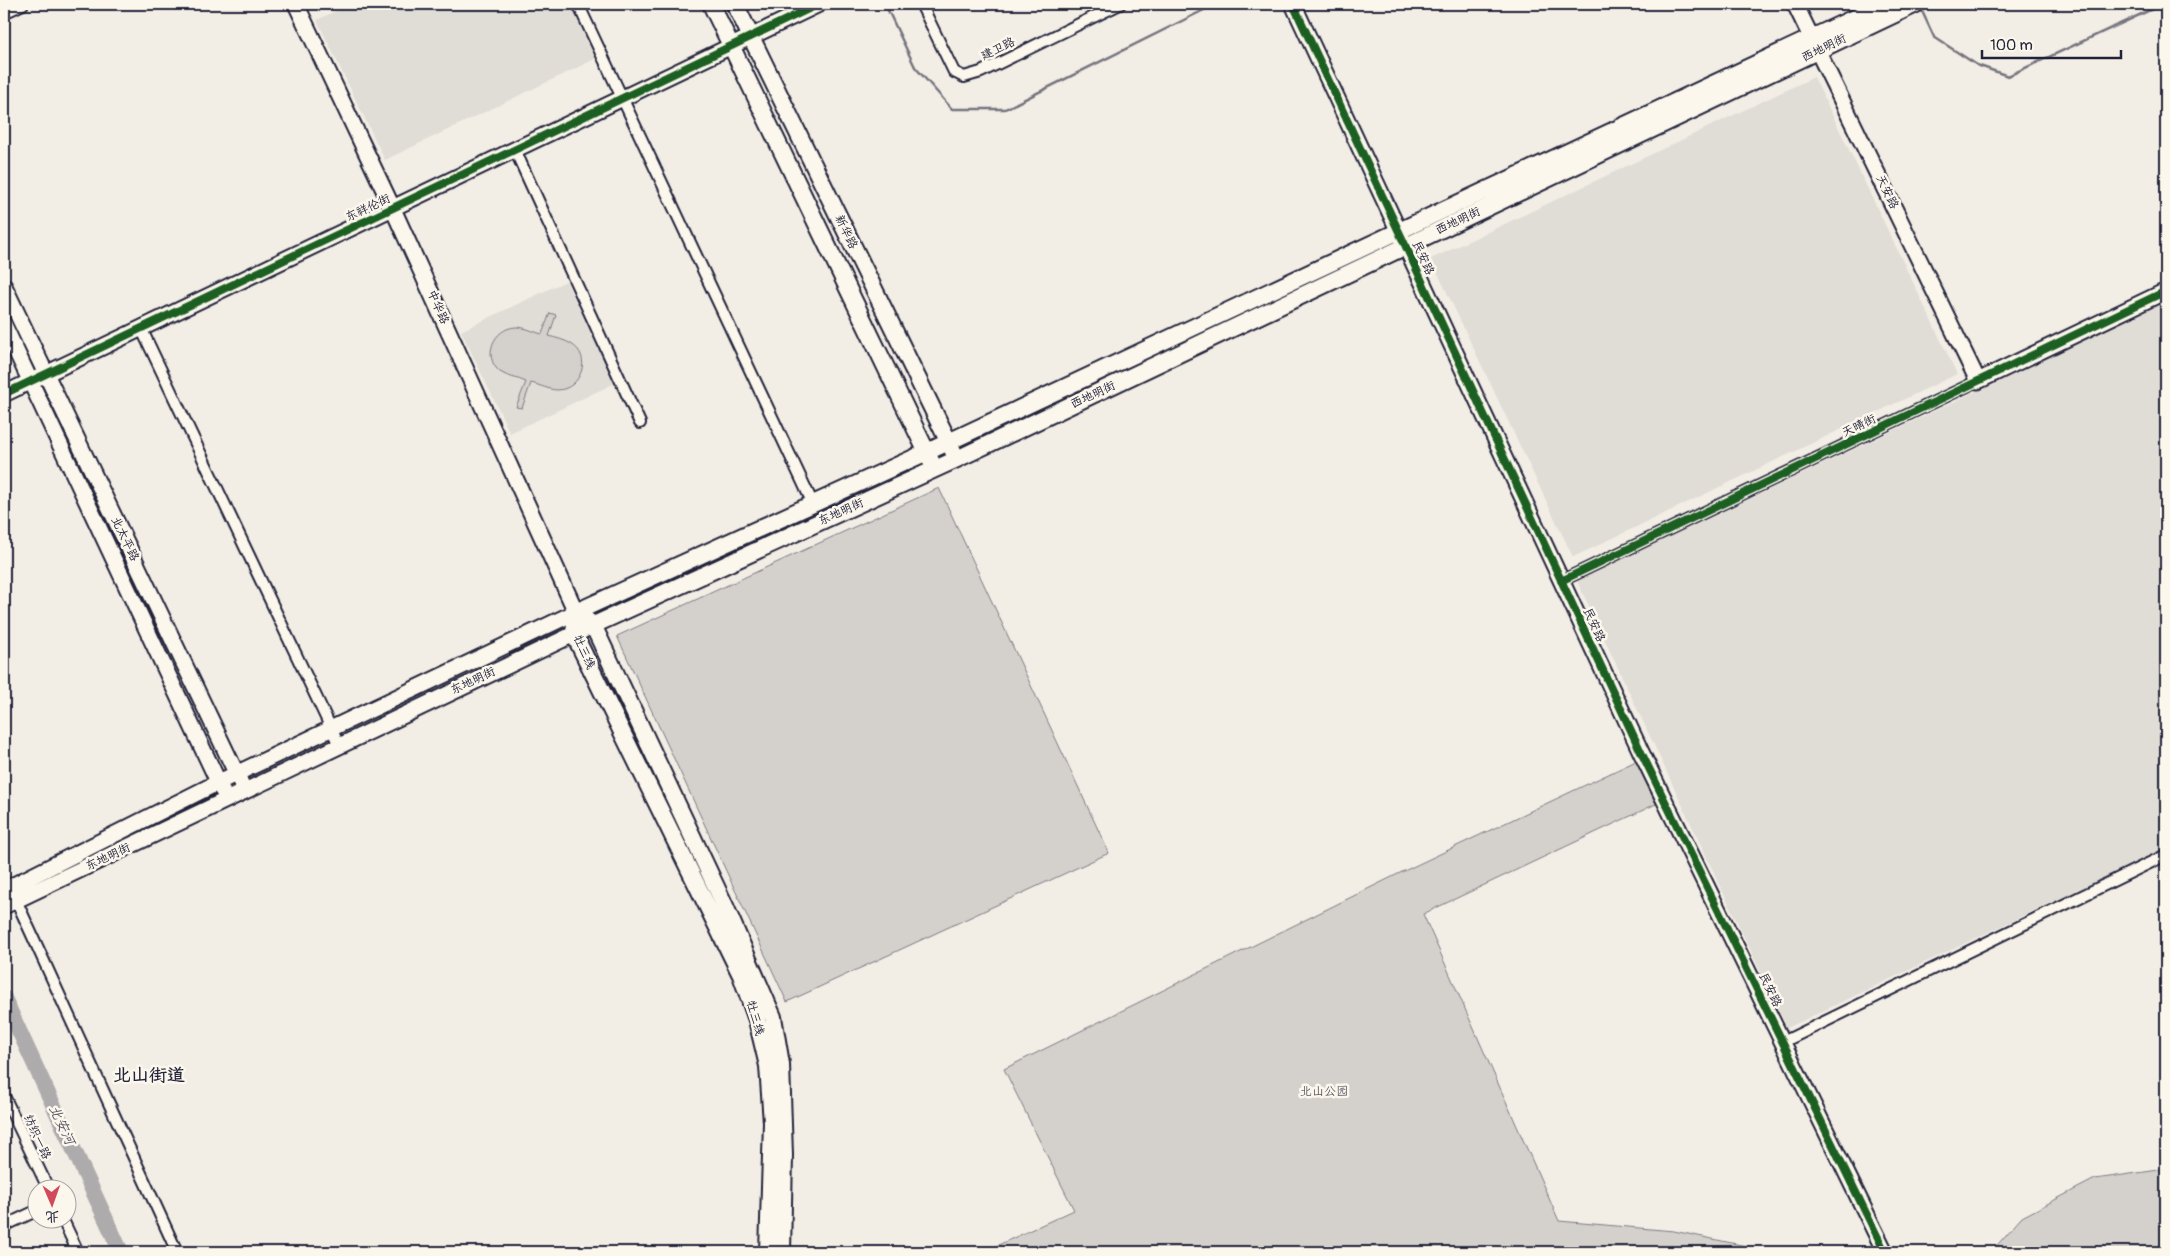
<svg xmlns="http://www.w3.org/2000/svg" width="2170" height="1256" viewBox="0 0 2170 1256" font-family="Pangolin,'LXGW WenKai TC',sans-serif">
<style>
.built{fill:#e0dcd6}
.green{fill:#d4d1cc;stroke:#7b7a84}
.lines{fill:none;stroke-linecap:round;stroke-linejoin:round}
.stream{stroke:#76747f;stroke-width:2.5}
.river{stroke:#aeabad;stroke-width:16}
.street-casing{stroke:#22223b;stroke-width:14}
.secondary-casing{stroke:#22223b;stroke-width:19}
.primary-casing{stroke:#22223b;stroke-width:20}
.street{stroke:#fbf7ec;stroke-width:10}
.secondary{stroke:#fbf7ec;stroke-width:15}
.primary{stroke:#fbf7ec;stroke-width:16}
.cycleway-casing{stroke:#fbf7ec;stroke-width:11}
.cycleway{stroke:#1b5e20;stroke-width:8}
.labels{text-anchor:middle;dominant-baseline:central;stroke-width:5;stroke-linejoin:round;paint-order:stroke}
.street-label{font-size:12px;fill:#22223b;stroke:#fbf7ec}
.park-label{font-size:12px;fill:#575766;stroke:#fbf7ec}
.water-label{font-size:14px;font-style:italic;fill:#535263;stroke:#fbf7ec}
.district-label{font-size:18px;font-weight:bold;fill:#22223b;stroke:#fbf7ec}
</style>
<rect width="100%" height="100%" fill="#f2eee5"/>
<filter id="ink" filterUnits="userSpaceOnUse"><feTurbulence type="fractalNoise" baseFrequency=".02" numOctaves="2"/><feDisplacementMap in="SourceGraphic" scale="10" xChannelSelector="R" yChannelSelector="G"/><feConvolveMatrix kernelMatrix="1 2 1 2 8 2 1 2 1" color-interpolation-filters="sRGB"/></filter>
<g filter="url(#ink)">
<path class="built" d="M 340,4 L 571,4 L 597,58 L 385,160 L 317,20 L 342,8 Z
M 1814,77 L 1957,374 L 1573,557 L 1431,259 Z
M 566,281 L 615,383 L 510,433 L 461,331 Z
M 2166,301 L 2166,848 L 1787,1028 L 1577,581 Z"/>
<path class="green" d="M 550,313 L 556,315 L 549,336 C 556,338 565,340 571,344 C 593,356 581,389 558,390 C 549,390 540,385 531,383 L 522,408 L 516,407 L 526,382 C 518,378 507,377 500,372 C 482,357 493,328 516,327 C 525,327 534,332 542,334 Z
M 939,488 L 1109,853 L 787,1002 L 617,636 Z
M 1636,761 L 1656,804 L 1423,914 L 1559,1221 L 1674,1231 L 1775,1252 L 983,1252 L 1074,1210 L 1004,1069 L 1402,872 Z
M 2166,1169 L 2166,1252 L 1991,1252 L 2022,1217 L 2095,1179 Z"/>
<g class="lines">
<path class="stream" d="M 885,4 L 915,67 L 952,109 L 1005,109 L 1216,4
M 1921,9 L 1934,37 L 1977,65 L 2008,76 L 2163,4"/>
<path class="river" d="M 4,998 L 121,1252"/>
<defs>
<path id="street" d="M 578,4 L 813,504
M 921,4 L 954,72 L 964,77 L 981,72 L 1120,4
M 4,13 L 23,4
M 515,150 L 640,423
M 141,328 L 339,745
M 1561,581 L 1978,381
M 16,900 L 177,1252
M 1783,1042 L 2166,855
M 4,1096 L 48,1188
M 62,1218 L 78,1252
M 4,1226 L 38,1210"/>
<path id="secondary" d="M 1293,4 L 1641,752 L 1885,1252
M 1795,4 L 1978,381 L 2166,291
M 4,286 L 240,781
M 4,325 L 222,790
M 4,394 L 819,4
M 4,890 L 219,782 L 576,612 L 393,209 L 296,4
M 4,906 L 574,634"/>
<path id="primary" d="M 711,4 L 931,461
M 735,4 L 953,451
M 576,612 L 927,452 L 1884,4
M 585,619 L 593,625 L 725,906 L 773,1017 L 781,1064 L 784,1155 L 782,1252
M 575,624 L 574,634 L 741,975 L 757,1020 L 768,1066 L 772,1123 L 768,1252
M 574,634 L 957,459 L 1916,4"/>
</defs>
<use href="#street" class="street-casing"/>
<use href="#secondary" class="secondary-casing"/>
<use href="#primary" class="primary-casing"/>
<use href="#street" class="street"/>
<use href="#secondary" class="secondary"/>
<use href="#primary" class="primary"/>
<defs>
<path id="cycleway" d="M 1293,4 L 1641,752 L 1885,1252
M 4,394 L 819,4
M 1561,581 L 2166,291"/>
</defs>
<use href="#cycleway" class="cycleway-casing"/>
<use href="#cycleway" class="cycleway"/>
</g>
</g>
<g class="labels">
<g class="street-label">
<text transform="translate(1824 48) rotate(-26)">西地明街</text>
<text transform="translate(998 49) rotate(-26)">建卫路</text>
<text transform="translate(1887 192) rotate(64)">天安路</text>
<text transform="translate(368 208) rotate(-25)">东祥伦街</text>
<text transform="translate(1458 221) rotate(-25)">西地明街</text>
<text transform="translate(846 232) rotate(64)">新华路</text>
<text transform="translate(1423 258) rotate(65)">民安路</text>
<text transform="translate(438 307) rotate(66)">中华路</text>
<text transform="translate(1093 395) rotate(-25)">西地明街</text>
<text transform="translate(1859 426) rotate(-26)">天晴街</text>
<text transform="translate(841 512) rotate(-24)">东地明街</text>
<text transform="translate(125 539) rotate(64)">北太平路</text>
<text transform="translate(1594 625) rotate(65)">民安路</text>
<text transform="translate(584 652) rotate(66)">牡三线</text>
<text transform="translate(473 681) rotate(-25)">东地明街</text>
<text transform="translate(108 857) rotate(-25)">东地明街</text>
<text transform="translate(1770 990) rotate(64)">民安路</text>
<text transform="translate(755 1018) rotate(74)">牡三线</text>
<text transform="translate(37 1137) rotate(65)">纺织一路</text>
</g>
<g class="park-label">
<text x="1324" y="1091">北山公园</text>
</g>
<g class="water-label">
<text transform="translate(62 1125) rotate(65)">北安河</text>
</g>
<g class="district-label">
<text x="149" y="1075">北山街道</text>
</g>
</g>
<rect width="2170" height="1256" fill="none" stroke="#fbf7ec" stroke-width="20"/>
<rect x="10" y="10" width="2150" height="1236" fill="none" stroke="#22223b" stroke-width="2" filter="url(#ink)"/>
<g transform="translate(52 1204) rotate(178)"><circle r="24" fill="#fbf7ec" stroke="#a4a2a5"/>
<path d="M0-4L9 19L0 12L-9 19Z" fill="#d1495b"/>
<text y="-8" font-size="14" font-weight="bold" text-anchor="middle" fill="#22223b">北</text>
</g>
<path d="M1982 50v8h139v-8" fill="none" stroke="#22223b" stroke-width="2.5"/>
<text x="1990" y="50" font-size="15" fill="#22223b" stroke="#fbf7ec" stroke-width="4" paint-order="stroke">100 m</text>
</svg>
